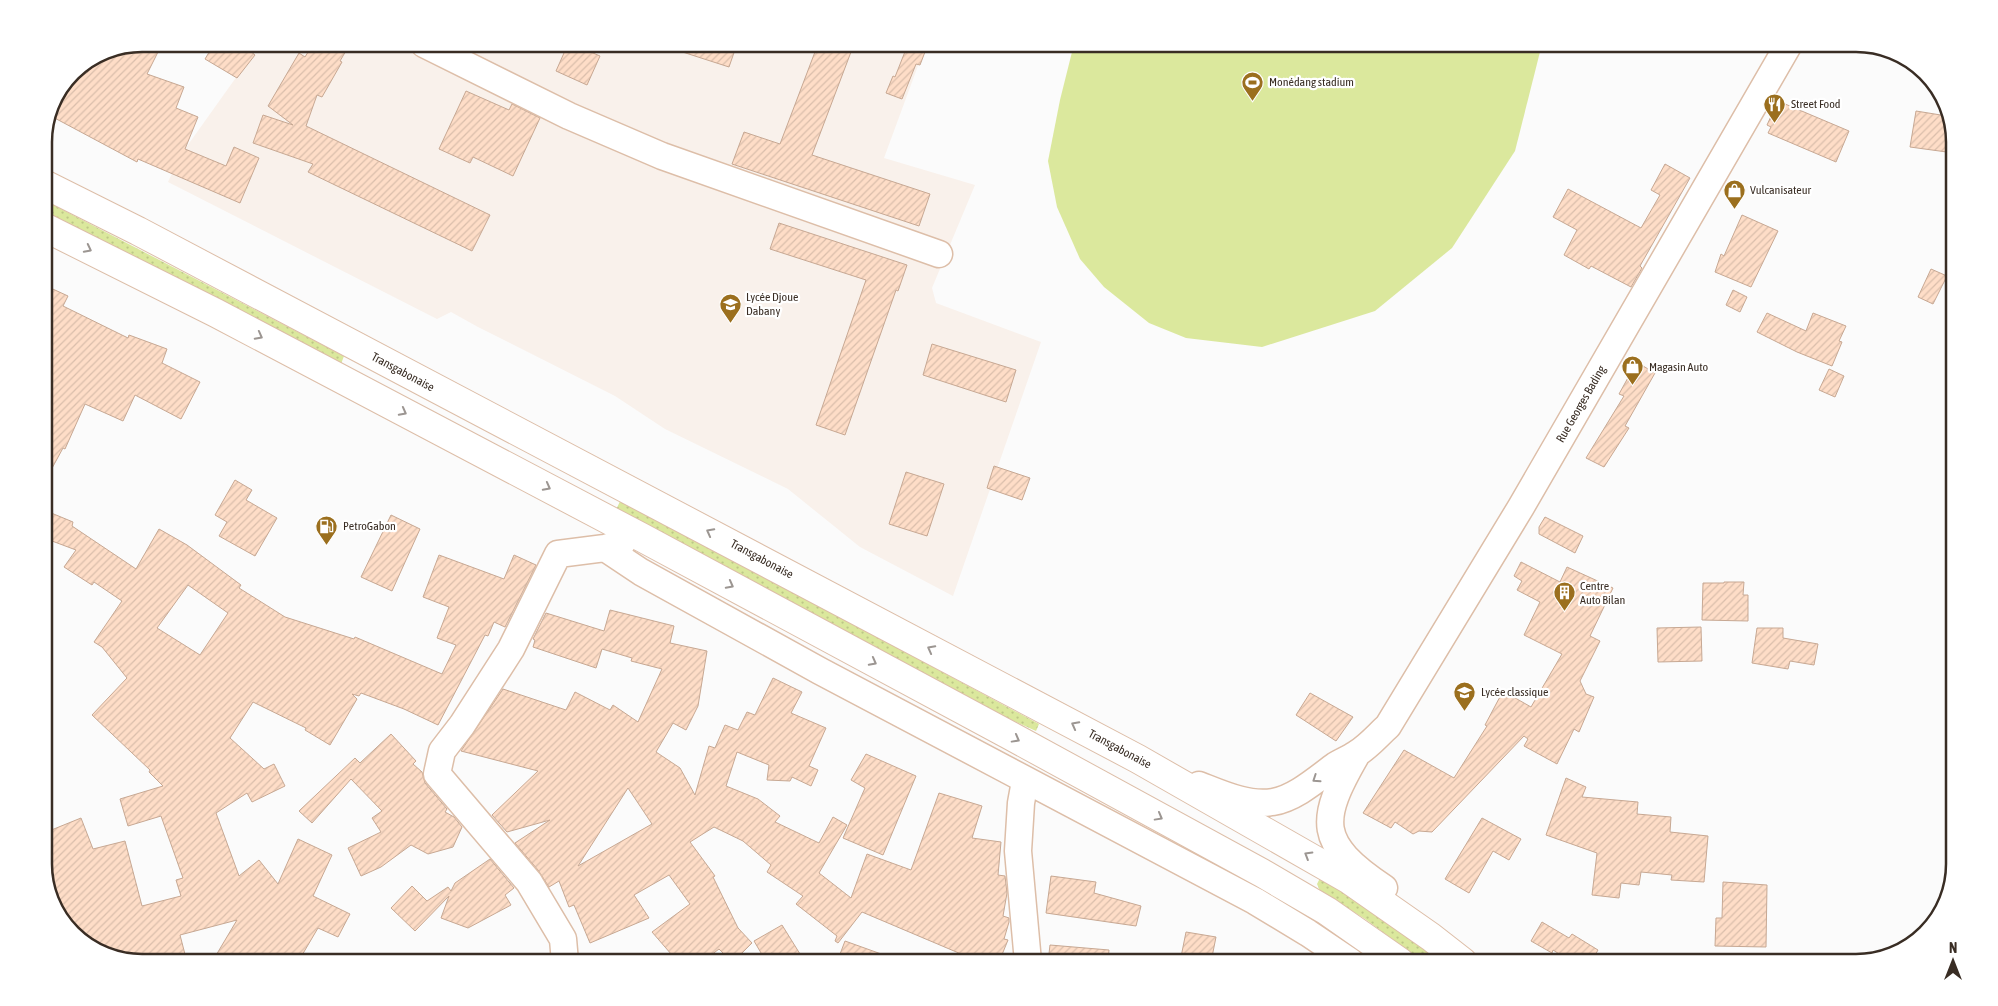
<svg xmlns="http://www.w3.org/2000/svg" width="1998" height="1006" viewBox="0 0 1998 1006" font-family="'Asap Condensed',sans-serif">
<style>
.built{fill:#f9f1eb}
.grass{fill:url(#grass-dots)}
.green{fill:#dbe89d}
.building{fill:url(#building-hatch);stroke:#c7a893;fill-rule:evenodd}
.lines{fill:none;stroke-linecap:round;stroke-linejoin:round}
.minor-casing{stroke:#ddbea8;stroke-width:29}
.highway-casing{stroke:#ddbea8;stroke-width:30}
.minor{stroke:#fff;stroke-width:26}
.highway{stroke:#fff;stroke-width:28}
.oneway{stroke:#9c9692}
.labels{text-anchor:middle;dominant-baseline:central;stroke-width:4.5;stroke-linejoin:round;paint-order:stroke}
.poi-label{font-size:12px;fill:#392d24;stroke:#fff;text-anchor:start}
.street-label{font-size:12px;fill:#392d24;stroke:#fff}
.rim{fill:none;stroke:#392d24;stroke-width:2.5}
</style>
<defs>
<pattern id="grass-dots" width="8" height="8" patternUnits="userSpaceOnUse" patternTransform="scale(1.25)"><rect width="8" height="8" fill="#dbe89d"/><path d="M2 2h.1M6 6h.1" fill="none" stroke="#bdc787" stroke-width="1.8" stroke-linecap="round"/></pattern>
<pattern id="building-hatch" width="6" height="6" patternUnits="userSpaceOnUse" patternTransform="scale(1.25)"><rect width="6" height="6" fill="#feddc7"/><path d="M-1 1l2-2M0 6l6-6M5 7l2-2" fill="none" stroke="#dabeab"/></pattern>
</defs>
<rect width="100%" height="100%" fill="#fbfbfb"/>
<path class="built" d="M 260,44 L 926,44 L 884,158 L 975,185 L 932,288 L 936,303 L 1041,342 L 953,596 L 860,547 L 788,489 L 665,429 L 615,396 L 478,327 L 451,312 L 437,319 L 168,182 L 180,156 Z"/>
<path class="grass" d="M 44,200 L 344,356 L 341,364 L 44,212 Z
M 621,499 L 1039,724 L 1036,731 L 1007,718 L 616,510 Z
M 1320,878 L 1326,878 L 1444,962 L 1423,962 L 1365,919 L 1320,891 L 1317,884 Z"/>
<path class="green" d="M 1074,44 L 1542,44 L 1515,151 L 1452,248 L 1375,311 L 1262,347 L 1186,338 L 1149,323 L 1104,287 L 1080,259 L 1057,207 L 1048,161 L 1060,100 Z"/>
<path class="building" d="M 143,44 L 159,50 L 147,74 L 184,87 L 176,108 L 198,117 L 185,149 L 226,166 L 234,147 L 259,158 L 240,203 L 138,159 L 137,162 L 49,115 L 51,105 L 62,89 L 88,72 L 94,58 L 105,51 Z
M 214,44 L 252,44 L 249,50 L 255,55 L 237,78 L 205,59 Z
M 313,44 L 350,44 L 340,61 L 342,62 L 322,97 L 317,95 L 306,126 L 490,215 L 472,251 L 308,172 L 313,164 L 253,143 L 263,115 L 293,125 L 268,106 L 299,53 L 305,57 Z
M 568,44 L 572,44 L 600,56 L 587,85 L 556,71 Z
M 668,44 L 737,44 L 729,67 L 667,47 Z
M 818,44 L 854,44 L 812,155 L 930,194 L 919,226 L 732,164 L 744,132 L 780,144 Z
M 908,44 L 928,44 L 920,65 L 916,64 L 902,99 L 886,93 L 893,76 L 895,77 Z
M 466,91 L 509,110 L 512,104 L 540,118 L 513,176 L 473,157 L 470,163 L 439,149 Z
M 1778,101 L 1849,131 L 1836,162 L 1768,133 L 1771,127 L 1767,125 Z
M 1916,111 L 1947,116 L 1954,136 L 1954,153 L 1910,147 Z
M 1665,164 L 1690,178 L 1640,266 L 1642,268 L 1631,287 L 1591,266 L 1589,269 L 1564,255 L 1577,230 L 1553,217 L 1568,189 L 1641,228 L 1660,195 L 1651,190 Z
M 1742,215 L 1778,231 L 1751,287 L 1715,272 L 1721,254 L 1724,256 Z
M 779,223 L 907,265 L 898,291 L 896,290 L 845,435 L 816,425 L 866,280 L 770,249 Z
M 1931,269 L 1947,276 L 1933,304 L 1918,297 Z
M 44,285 L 68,296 L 63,306 L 128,338 L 129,335 L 167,349 L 162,363 L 200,382 L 181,419 L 135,395 L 123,421 L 85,404 L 65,449 L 63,448 L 44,483 Z
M 1733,290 L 1747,297 L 1740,312 L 1726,305 Z
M 1767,313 L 1806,331 L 1813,313 L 1846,326 L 1839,341 L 1842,342 L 1832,366 L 1797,352 L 1757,332 Z
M 932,344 L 1016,370 L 1006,402 L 923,375 Z
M 1635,365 L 1641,369 L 1643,366 L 1655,373 L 1625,426 L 1629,428 L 1604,467 L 1586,458 L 1624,396 L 1619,394 Z
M 1829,369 L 1844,376 L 1835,397 L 1819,390 Z
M 994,466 L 1030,478 L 1022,500 L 987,488 Z
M 906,472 L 944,484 L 927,536 L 889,524 Z
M 235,480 L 252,490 L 246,500 L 277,518 L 255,556 L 219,536 L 227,522 L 215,515 Z
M 44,510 L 73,522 L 72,526 L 136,569 L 159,529 L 187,545 L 241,585 L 239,588 L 285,617 L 354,639 L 355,637 L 442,674 L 456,645 L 437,638 L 449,607 L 423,597 L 439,555 L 504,579 L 514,555 L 536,565 L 505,627 L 494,622 L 488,636 L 485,635 L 438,725 L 404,709 L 361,693 L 359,696 L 352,694 L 357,699 L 330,745 L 305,730 L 306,728 L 253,702 L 230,738 L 264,769 L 274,764 L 285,786 L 252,802 L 247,793 L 216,813 L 239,876 L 259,860 L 278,884 L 298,839 L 332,855 L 313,896 L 350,914 L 338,937 L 318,928 L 298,962 L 212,962 L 237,920 L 180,935 L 187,962 L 143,962 L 99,952 L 61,919 L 44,870 L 44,833 L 81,818 L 93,849 L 125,841 L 142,906 L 181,896 L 176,880 L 183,878 L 161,816 L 128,826 L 120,799 L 163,786 L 149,772 L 150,770 L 92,715 L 127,678 L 102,647 L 94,642 L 122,601 L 94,582 L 92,585 L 64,567 L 76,550 L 44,538 ZM 188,585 L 228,613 L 200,655 L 157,628 Z
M 391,515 L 420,529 L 392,591 L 361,577 Z
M 1545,517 L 1583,536 L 1575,553 L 1539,534 L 1539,527 Z
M 1521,562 L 1560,582 L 1567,567 L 1613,588 L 1590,636 L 1600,641 L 1580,681 L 1586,694 L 1594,697 L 1579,732 L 1574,729 L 1557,764 L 1524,746 L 1528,739 L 1524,736 L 1432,832 L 1419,831 L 1413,834 L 1395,822 L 1391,828 L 1363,813 L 1404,750 L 1454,778 L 1487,726 L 1485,725 L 1503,691 L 1531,707 L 1562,654 L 1524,635 L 1540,602 L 1517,590 L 1522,581 L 1514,576 Z
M 1724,582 L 1744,582 L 1743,595 L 1748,595 L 1748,621 L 1702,620 L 1703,583 L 1724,583 Z
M 610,610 L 674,626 L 670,643 L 707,651 L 698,706 L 686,730 L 673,723 L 656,752 L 680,768 L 695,795 L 709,746 L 715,748 L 725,725 L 738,730 L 747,712 L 755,715 L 773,678 L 802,692 L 791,713 L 826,728 L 809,766 L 818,770 L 811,786 L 792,777 L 790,781 L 767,780 L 769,765 L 737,752 L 726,786 L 758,799 L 780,816 L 775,822 L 819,843 L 833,817 L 847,825 L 819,873 L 851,898 L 867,854 L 911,870 L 939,793 L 982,806 L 972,838 L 1001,842 L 998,875 L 1005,876 L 1007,893 L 1003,916 L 1009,918 L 1009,922 L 1004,939 L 1008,940 L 999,962 L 980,962 L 862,912 L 838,943 L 835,941 L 837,936 L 796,904 L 803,896 L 767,872 L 771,865 L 743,841 L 714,827 L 690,842 L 715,876 L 713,877 L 738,928 L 752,943 L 739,956 L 736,953 L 729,959 L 719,949 L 702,962 L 678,962 L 652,932 L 690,904 L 669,875 L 634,895 L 649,918 L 590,943 L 574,905 L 569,907 L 559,881 L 549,887 L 538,870 L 515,843 L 550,820 L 507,832 L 492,815 L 538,771 L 461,751 L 503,689 L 566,710 L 575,692 L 610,710 L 613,705 L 638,722 L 662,669 L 631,661 L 632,658 L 602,649 L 596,668 L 533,647 L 535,640 L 533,639 L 546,613 L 604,631 ZM 628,788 L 652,824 L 578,866 Z
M 1701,627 L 1702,661 L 1658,662 L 1657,628 Z
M 1757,628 L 1783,628 L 1783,638 L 1818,644 L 1814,665 L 1790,661 L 1788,669 L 1752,663 Z
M 1310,693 L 1353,717 L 1336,741 L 1296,715 Z
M 391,734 L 416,761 L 413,764 L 422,772 L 425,783 L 447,809 L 445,812 L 454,817 L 462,827 L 453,847 L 428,854 L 411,845 L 381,867 L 361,876 L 348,848 L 381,832 L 372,818 L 382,811 L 351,779 L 312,823 L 299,811 L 355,758 L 360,763 Z
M 866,754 L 916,776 L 883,855 L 843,838 L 865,788 L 851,780 Z
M 1566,778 L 1586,787 L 1582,797 L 1638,802 L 1637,814 L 1671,817 L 1670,832 L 1708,836 L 1704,882 L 1671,880 L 1672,875 L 1641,872 L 1639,885 L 1621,883 L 1619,898 L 1592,895 L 1597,853 L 1546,835 Z
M 1482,818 L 1521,839 L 1509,860 L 1493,851 L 1469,893 L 1445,879 Z
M 490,859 L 514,888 L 505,895 L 511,905 L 468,928 L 441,918 L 449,896 L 415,931 L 391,908 L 412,886 L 427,901 L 448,887 L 451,891 L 455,883 Z
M 1051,876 L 1096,882 L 1094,893 L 1141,906 L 1136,926 L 1046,913 Z
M 1723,882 L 1767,885 L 1766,947 L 1715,946 L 1716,918 L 1722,918 Z
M 1542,922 L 1569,938 L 1572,934 L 1598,950 L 1591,962 L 1572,962 L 1553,950 L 1552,953 L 1531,941 Z
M 782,925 L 805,962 L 777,962 L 772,953 L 764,958 L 754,941 Z
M 1186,932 L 1216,937 L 1211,962 L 1180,962 Z
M 845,941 L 898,960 L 898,962 L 837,962 Z
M 1050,945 L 1109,950 L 1108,962 L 1048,962 Z"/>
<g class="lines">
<defs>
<path id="minor" d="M 424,44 L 569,116 L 662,156 L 939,254
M 605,548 L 641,572 L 820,671 L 1255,901 L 1308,933 L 1351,962
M 1357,754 C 1318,821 1317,843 1384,888
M 1025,781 L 1021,803 L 1018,851 L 1028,962
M 1199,785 C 1222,794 1248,806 1273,802 C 1296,798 1318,778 1336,765 C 1343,761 1350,758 1356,754 C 1368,747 1378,735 1388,726 L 1521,507 L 1789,44
M 565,962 L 563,939 L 529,882 L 437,774 L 442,751 L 462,725 L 511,649 L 558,554 L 605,548 L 622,543"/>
<path id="highway" d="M 44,184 L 138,231 L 1138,759 L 1348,879 L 1431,937 L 1463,962
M 44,227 L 216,313 L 641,537 L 1011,736 L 1262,873 L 1327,911 L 1400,962"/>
</defs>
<use href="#minor" class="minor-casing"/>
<use href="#highway" class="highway-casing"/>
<use href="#minor" class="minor"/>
<use href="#highway" class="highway"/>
</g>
<defs><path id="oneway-chevron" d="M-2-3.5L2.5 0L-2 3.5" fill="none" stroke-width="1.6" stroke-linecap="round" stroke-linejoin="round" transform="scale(1.25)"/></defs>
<g class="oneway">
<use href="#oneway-chevron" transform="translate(88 249) rotate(27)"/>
<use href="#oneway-chevron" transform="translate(259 336) rotate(28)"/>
<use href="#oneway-chevron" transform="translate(403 412) rotate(28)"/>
<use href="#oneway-chevron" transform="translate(547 487) rotate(28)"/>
<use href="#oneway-chevron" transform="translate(710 532) rotate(-152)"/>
<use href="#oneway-chevron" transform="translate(730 585) rotate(28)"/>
<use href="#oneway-chevron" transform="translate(931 649) rotate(-152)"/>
<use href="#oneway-chevron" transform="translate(873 662) rotate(28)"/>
<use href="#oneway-chevron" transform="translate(1075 725) rotate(-152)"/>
<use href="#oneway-chevron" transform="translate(1016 739) rotate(29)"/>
<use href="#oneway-chevron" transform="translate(1316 779) rotate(146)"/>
<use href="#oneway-chevron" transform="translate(1159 817) rotate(29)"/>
<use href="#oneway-chevron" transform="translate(1308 855) rotate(-149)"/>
</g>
<defs>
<symbol id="stadium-pin" viewBox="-11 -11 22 30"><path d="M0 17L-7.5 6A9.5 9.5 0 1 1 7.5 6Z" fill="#9b6f1e" stroke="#fff"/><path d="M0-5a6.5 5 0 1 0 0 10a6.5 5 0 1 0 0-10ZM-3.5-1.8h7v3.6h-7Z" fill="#fff"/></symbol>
<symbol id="restaurant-pin" viewBox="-11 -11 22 30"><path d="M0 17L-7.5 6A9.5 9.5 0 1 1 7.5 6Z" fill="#9b6f1e" stroke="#fff"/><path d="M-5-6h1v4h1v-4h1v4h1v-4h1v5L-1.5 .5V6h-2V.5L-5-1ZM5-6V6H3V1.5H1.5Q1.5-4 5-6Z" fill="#fff"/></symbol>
<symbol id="shop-pin" viewBox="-11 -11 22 30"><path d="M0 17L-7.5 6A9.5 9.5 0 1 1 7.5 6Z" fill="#9b6f1e" stroke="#fff"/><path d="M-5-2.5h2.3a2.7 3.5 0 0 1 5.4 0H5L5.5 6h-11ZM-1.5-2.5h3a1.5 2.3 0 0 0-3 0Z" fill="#fff"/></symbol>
<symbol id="school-pin" viewBox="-11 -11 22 30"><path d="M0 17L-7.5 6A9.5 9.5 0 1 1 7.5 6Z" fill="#9b6f1e" stroke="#fff"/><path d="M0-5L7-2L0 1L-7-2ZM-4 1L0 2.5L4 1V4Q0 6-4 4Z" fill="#fff"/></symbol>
<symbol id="fuel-pin" viewBox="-11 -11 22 30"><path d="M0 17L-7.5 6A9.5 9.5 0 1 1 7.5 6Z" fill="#9b6f1e" stroke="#fff"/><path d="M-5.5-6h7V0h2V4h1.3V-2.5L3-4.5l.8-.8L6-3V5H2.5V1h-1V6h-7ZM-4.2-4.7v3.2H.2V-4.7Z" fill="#fff"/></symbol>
<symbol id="building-pin" viewBox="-11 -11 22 30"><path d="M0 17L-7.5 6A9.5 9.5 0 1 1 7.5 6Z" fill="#9b6f1e" stroke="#fff"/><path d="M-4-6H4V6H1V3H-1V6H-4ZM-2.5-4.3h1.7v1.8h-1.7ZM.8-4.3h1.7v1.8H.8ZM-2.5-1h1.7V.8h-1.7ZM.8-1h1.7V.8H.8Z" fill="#fff"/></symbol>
</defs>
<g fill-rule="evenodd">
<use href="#stadium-pin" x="1240" y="70" width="25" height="34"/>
<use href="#restaurant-pin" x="1762" y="92" width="25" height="34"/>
<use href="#shop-pin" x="1722" y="178" width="25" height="34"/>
<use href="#school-pin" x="718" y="292" width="25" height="34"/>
<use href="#shop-pin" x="1620" y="354" width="25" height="34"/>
<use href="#fuel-pin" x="314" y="514" width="25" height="34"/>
<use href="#building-pin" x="1552" y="580" width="25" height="34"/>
<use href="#school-pin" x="1452" y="680" width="25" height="34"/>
</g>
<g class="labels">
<g class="poi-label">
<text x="1269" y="82">Monédang stadium</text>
<text x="1791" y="104">Street Food</text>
<text x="1750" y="190">Vulcanisateur</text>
<text x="746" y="297">Lycée Djoue<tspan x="746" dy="14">Dabany</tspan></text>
<text x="1649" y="367">Magasin Auto</text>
<text x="343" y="526">PetroGabon</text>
<text x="1580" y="586">Centre<tspan x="1580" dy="14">Auto Bilan</tspan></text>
<text x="1481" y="692">Lycée classique</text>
</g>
<g class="street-label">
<text transform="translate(403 372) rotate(28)">Transgabonaise</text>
<text transform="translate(1581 404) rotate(-60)">Rue Georges Bading</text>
<text transform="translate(762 559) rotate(28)">Transgabonaise</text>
<text transform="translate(1120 749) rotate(28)">Transgabonaise</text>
</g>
</g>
<path d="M0 0H1998V1006H0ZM142 52H1856A90 90 0 0 1 1946 142V864A90 90 0 0 1 1856 954H142A90 90 0 0 1 52 864V142A90 90 0 0 1 142 52Z" fill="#fff" fill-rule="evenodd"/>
<path class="rim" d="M142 52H1856A90 90 0 0 1 1946 142V864A90 90 0 0 1 1856 954H142A90 90 0 0 1 52 864V142A90 90 0 0 1 142 52Z"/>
<g transform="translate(1953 961)" stroke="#ffffff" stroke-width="4" paint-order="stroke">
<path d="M0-4L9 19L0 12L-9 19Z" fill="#392d24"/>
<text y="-8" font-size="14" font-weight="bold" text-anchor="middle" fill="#392d24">N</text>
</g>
</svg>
